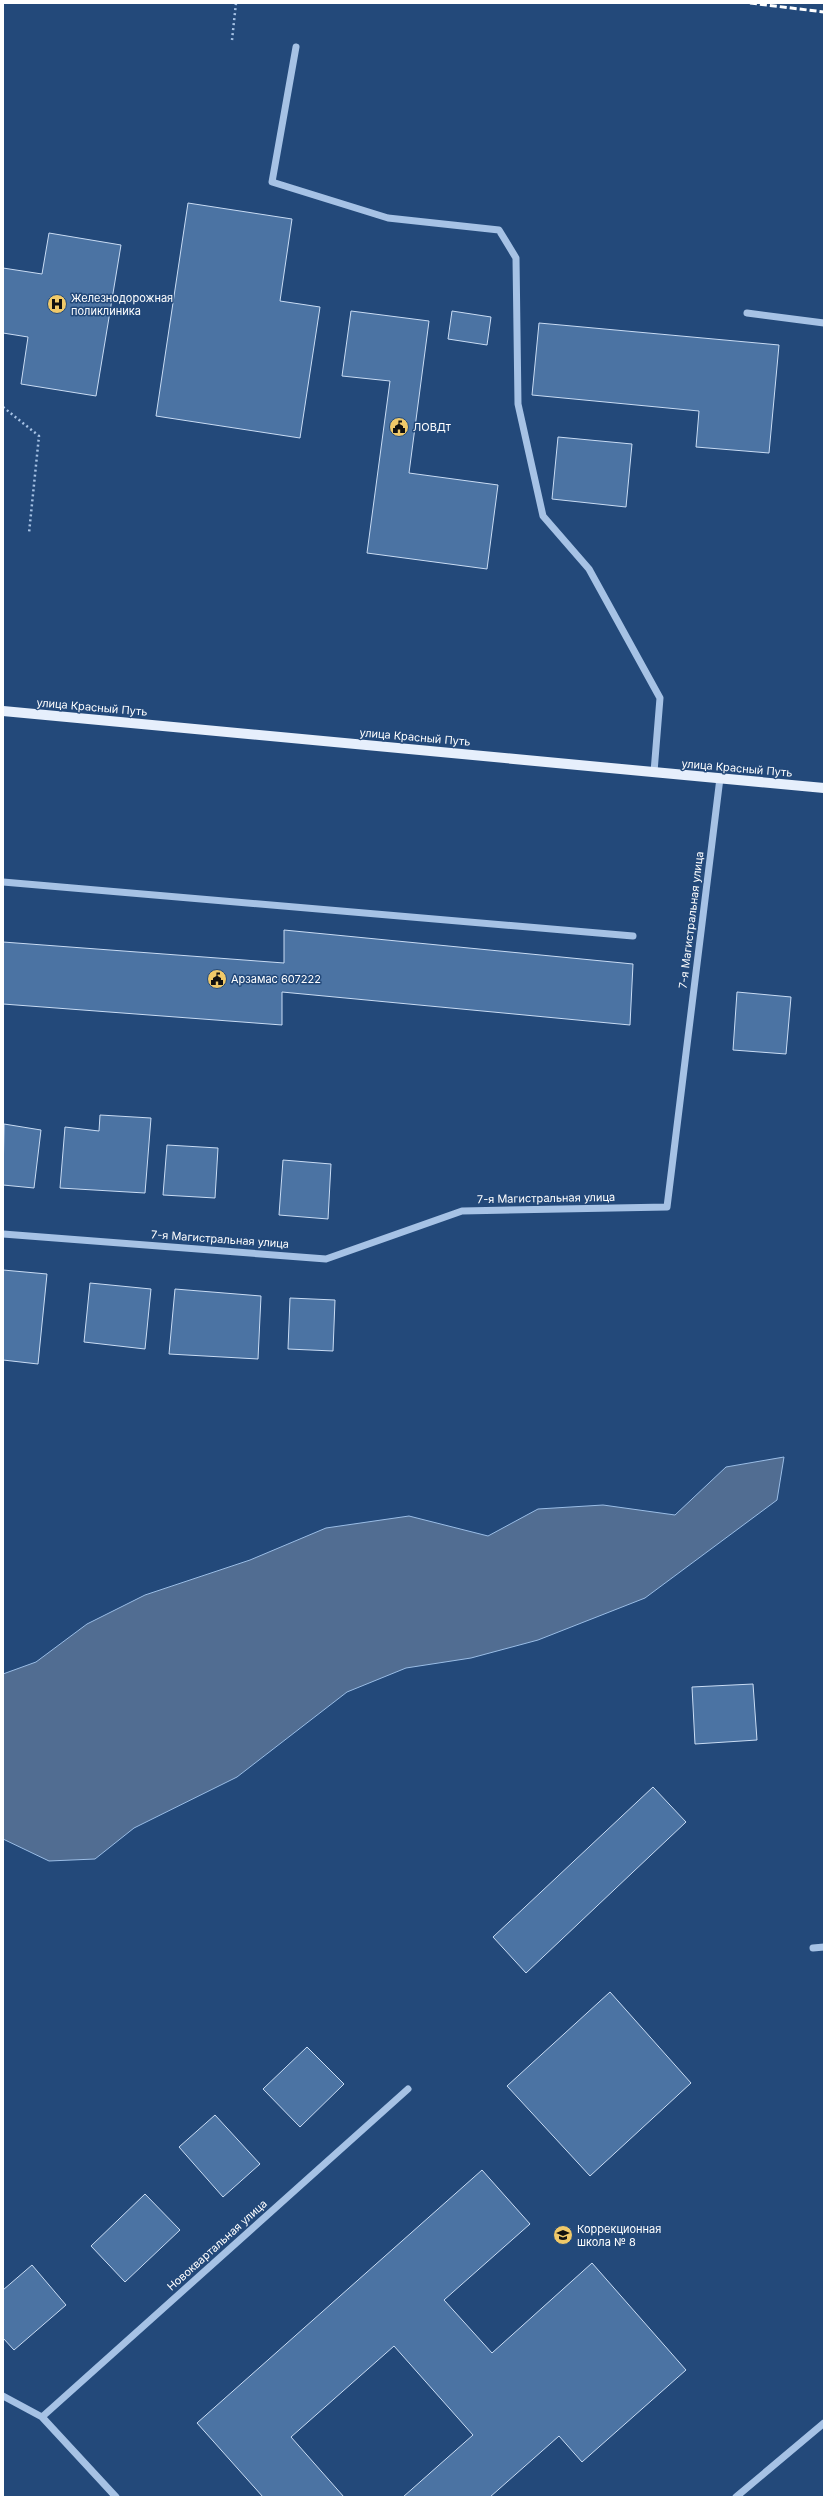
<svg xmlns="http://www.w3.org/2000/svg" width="827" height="2500" viewBox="0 0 827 2500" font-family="Inter,sans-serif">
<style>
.water{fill:#516d92;stroke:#9abde6}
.building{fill:#4b73a3;stroke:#c9dcf4}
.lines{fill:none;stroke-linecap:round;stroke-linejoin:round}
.path{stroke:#a6c2e5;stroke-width:2.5;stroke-dasharray:2 3;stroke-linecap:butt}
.minor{stroke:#a6c2e5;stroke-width:7}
.major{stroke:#e6effc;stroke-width:10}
.rail{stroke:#fff;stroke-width:3;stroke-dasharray:7 3;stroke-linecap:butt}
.labels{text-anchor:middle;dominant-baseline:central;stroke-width:3;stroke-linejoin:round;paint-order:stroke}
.poi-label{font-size:11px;fill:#fff;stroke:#23497a;text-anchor:start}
.street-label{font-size:11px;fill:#fff;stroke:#23497a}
</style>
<rect width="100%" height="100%" fill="#23497a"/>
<path class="water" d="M 784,1457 L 777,1500 L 645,1598 L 538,1640 L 471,1658 L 406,1668 L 347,1692 L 237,1777 L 134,1828 L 95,1859 L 49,1861 L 3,1839 L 3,1674 L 36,1662 L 87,1624 L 145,1595 L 250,1560 L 326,1528 L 409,1516 L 488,1536 L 538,1509 L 603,1505 L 675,1515 L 726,1467 Z"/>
<path class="building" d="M 188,203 L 292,219 L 280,301 L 320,307 L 300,438 L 156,416 Z
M 49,233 L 121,245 L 96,396 L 21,384 L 28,337 L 3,333 L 3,268 L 42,274 Z
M 351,311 L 429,321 L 409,473 L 498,485 L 487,569 L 367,553 L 390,381 L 342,376 Z
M 452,311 L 491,317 L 487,345 L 448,339 Z
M 539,323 L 779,345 L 769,453 L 696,447 L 699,411 L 532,395 Z
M 558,437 L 632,444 L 626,507 L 552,499 Z
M 284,930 L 633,964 L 630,1025 L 282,992 L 282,1025 L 3,1004 L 3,942 L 284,963 Z
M 737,992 L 791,997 L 786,1054 L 733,1050 Z
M 100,1115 L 151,1118 L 145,1193 L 60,1188 L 65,1127 L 99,1131 Z
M 4,1124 L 41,1130 L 34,1188 L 3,1185 Z
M 167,1145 L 218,1148 L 215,1198 L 163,1195 Z
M 283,1160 L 331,1164 L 328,1219 L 279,1215 Z
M 3,1270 L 47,1274 L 38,1364 L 3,1360 Z
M 90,1283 L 151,1289 L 145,1349 L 84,1342 Z
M 175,1289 L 261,1296 L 258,1359 L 169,1354 Z
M 290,1298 L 335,1300 L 333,1351 L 288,1349 Z
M 753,1684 L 757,1740 L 695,1744 L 692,1687 Z
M 653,1787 L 686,1822 L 526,1973 L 493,1937 Z
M 610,1992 L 691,2083 L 590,2176 L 507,2086 Z
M 307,2047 L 344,2084 L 300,2127 L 263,2089 Z
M 215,2115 L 260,2164 L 223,2197 L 179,2147 Z
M 482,2170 L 530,2224 L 444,2300 L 492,2353 L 592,2263 L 686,2370 L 582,2462 L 559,2436 L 490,2497 L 403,2497 L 473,2435 L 394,2346 L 291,2437 L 344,2497 L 263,2497 L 197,2423 Z
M 145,2194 L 180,2230 L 125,2282 L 91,2246 Z
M 32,2265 L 66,2305 L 14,2350 L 3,2338 L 3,2290 Z"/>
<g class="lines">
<path class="path" d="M 232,40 L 236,3
M 3,407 L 39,436 L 29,533"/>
<path class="minor" d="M 296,47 L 272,182 L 388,218 L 499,230 L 516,258 L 518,404 L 543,516 L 589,569 L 660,698 L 654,772
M 747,313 L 824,323
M 3,882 L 633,936
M 3,1234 L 326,1259 L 462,1211 L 667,1207 L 720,778
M 813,1948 L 824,1947
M 3,2396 L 42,2417
M 116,2497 L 42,2417 L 408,2089
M 736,2497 L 824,2423"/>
<path class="major" d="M 3,711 L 824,788"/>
<path class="rail" d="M 750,3 L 824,12"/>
</g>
<defs>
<symbol id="hospital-disc" viewBox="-11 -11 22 22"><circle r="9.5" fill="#f0c969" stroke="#23497a"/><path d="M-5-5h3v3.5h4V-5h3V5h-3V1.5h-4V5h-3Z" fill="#111"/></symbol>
<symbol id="civic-disc" viewBox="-11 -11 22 22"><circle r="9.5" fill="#f0c969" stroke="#23497a"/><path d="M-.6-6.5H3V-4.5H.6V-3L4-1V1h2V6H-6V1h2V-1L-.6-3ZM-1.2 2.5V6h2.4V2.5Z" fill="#111"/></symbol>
<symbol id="school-disc" viewBox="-11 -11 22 22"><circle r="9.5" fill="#f0c969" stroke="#23497a"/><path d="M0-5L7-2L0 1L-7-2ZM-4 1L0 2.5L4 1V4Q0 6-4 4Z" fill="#111"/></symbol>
</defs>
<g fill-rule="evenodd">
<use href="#hospital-disc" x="46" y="293" width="22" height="22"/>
<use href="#civic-disc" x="388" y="416" width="22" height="22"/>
<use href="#civic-disc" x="206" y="968" width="22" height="22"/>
<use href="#school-disc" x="552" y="2224" width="22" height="22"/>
</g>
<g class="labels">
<g class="poi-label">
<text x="71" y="298">Железнодорожная<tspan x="71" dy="13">поликлиника</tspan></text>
<text x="413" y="427">ЛОВДт</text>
<text x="231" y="979">Арзамас 607222</text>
<text x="577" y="2229">Коррекционная<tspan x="577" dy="13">школа № 8</tspan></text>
</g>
<g class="street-label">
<text transform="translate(92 707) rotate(5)">улица Красный Путь</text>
<text transform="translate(415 737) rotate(5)">улица Красный Путь</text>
<text transform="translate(737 768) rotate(5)">улица Красный Путь</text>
<text transform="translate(691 920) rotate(-83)">7-я Магистральная улица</text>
<text transform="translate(546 1198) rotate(-1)">7-я Магистральная улица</text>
<text transform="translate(220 1239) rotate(4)">7-я Магистральная улица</text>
<text transform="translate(217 2245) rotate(-42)">Новоквартальная улица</text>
</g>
</g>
<rect width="827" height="2500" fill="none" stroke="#ffffff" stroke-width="8"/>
</svg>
